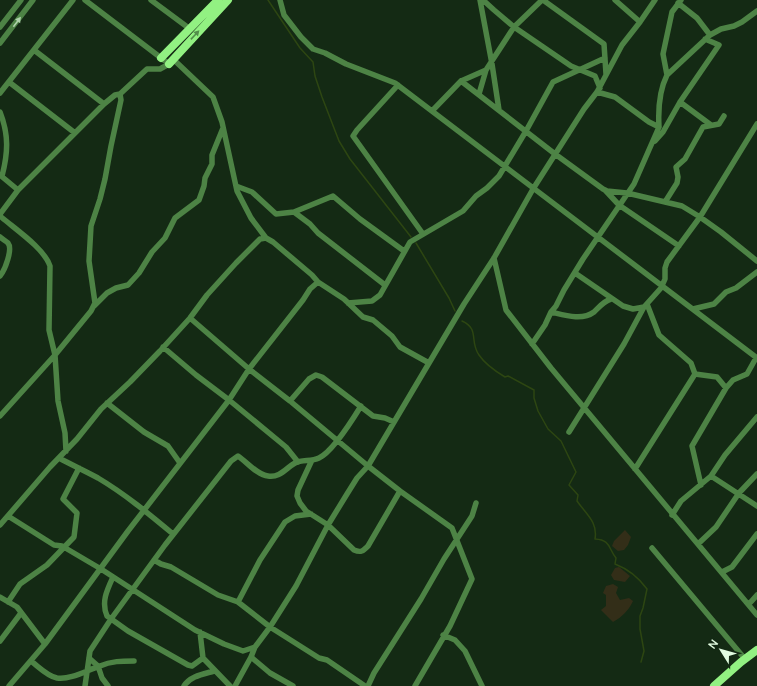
<svg xmlns="http://www.w3.org/2000/svg" width="757" height="686" viewBox="0 0 757 686" font-family="Mulish,sans-serif">
<style>
.green{fill:#332e18}
.lines{fill:none;stroke-linecap:round;stroke-linejoin:round}
.stream{stroke:#2d4612;stroke-width:1.5}
.street{stroke:#4d8345;stroke-width:5.5}
.secondary{stroke:#92f182;stroke-width:8}
.oneway{fill:#aed2aa}
.oneway2{fill:#538e4b}
</style>
<rect width="100%" height="100%" fill="#142a14"/>
<path class="green" d="M 625,530 L 631,537 L 628,545 L 624,550 L 618,551 L 612,546 L 614,541 Z
M 619,567 L 630,576 L 625,582 L 614,580 L 611,575 L 615,568 Z
M 613,584 L 618,587 L 616,593 L 620,600 L 629,598 L 633,601 C 629,610 622,617 613,622 L 601,610 L 606,606 L 606,595 L 603,593 L 606,586 Z"/>
<g class="lines">
<path class="stream" d="M 268,0 L 300,48 L 313,62 L 315,76 L 322,97 L 339,141 L 350,159 L 411,237
M 416,243 L 449,298 L 455,311
M 462,321 C 480,329 469,341 479,355 C 485,364 495,371 505,377 L 508,376 L 534,390 L 534,398 L 538,411 L 548,429 L 561,441 L 576,472 L 569,485 L 578,495 L 577,501 C 586,514 598,522 595,539 C 611,540 608,548 616,558 L 615,564 C 628,569 639,578 647,589 L 643,608 L 640,616 L 640,629 L 644,651 L 641,662"/>
<path class="street" d="M 151,0 L 190,29
M 280,0 L 284,15 L 301,37 L 313,49 L 325,53 L 346,64 L 395,83 L 757,358
M 480,0 L 492,64 L 499,110
M 483,0 L 494,10 L 514,27 L 571,66 L 595,76 L 600,88
M 543,0 L 604,44 L 606,74
M 615,0 L 640,22
M 678,3 L 697,18 L 710,35
M 0,27 L 21,0
M 0,43 L 33,0
M 34,50 L 104,104
M 173,59 L 213,97 L 222,122 L 237,191 L 251,218 L 266,238
M 667,75 L 663,54 L 672,12 L 681,0
M 461,81 L 555,154 L 603,189 L 607,191 L 627,193 L 682,206 L 700,217 L 721,232 L 757,261
M 9,82 L 75,133
M 398,85 L 357,130 L 353,136 L 423,234
M 597,92 L 615,97 L 649,122 L 659,127
M 0,93 L 73,0
M 479,94 L 486,70 L 514,27 L 542,0
M 680,102 L 711,125
M 432,111 L 461,81 L 486,70
M 0,112 C 9,135 8,153 2,176
M 655,141 L 663,132 L 680,102 L 719,45 L 705,39
M 0,175 L 18,190
M 236,186 L 252,192 L 276,214 L 294,212 L 310,224 L 318,233 L 385,285
M 605,190 L 619,205 L 679,246
M 665,202 L 677,183 L 678,177 L 676,167 L 685,159 L 703,127 L 719,124 L 724,116
M 294,212 L 333,196 L 360,219 L 404,251
M 0,214 L 18,190 L 104,104 L 115,95 L 120,94
M 0,216 C 15,229 44,248 50,266 L 49,330 L 55,355 L 58,401 L 65,433 L 66,451
M 0,237 C 2,239 6,241 8,243 C 13,249 5,270 0,276
M 494,258 L 506,310 L 551,368 L 757,615
M 575,273 L 623,306 L 633,309 L 644,307
M 348,303 L 372,301 L 380,295 L 410,242 L 463,211 L 476,196 L 487,188 L 499,176 L 526,131 L 553,82 L 605,58
M 647,304 L 659,335 L 691,363 L 695,374 L 717,377 L 726,388
M 94,306 L 107,293 L 116,288 L 128,285 L 139,273 L 152,252 L 165,238 L 175,218 L 199,200 L 204,186 L 205,178 L 212,164 L 212,155 L 223,128
M 693,309 L 714,304 L 726,292 L 736,288 L 757,272
M 551,312 C 564,315 582,321 594,312 C 599,307 604,301 611,299
M 190,318 L 249,369 L 290,401 L 368,466 L 400,491 L 452,528 L 472,579 L 450,626 L 415,686
M 532,344 L 545,325 L 551,312 L 556,306 L 564,290 L 583,259 L 634,184 L 659,127 C 658,109 659,91 667,75 L 710,35 L 721,29 L 734,26 L 742,22 L 757,11
M 290,401 L 309,379 L 316,375 L 322,377 L 373,416 L 385,418 L 394,422
M 107,403 L 144,432 L 168,446 L 180,463
M 0,416 L 55,355 L 91,311 L 95,303 L 89,261 L 91,226 L 100,199 L 105,179 L 111,146 L 121,100 L 120,94 L 147,69 L 160,69 L 169,64 L 85,0
M 569,432 L 624,344 L 644,307 L 661,288 L 665,279 L 665,268 L 667,262 L 700,217 L 757,124
M 59,458 C 72,465 85,471 98,478 C 125,494 149,514 173,534
M 312,460 L 298,490 L 297,496 L 300,503 L 306,511 L 328,525 L 354,550 C 361,553 363,551 368,546 L 400,491
M 298,462 L 286,447 L 229,400 L 249,369 L 303,300 L 310,289 L 318,282
M 635,469 L 695,374
M 711,476 L 757,506
M 701,485 L 692,446 L 726,388 L 733,380 L 747,374 L 756,358
M 672,515 L 681,501 L 711,476 L 725,455 L 757,417
M 8,516 L 54,545 L 62,546 L 101,569 L 195,630 L 224,644 L 243,651 L 255,647
M 0,525 L 50,467 L 77,439 L 101,409 L 130,382 L 160,351 L 190,318 L 207,295 L 236,263 L 260,239 L 266,238 L 273,242 L 312,275 L 318,282 L 344,299 L 363,317 L 373,320 L 392,336 L 400,347 L 429,363
M 698,544 L 716,527 L 739,493 L 757,474
M 652,548 L 745,659
M 154,560 L 161,564 L 171,567 L 218,595 L 238,602 L 270,627 L 319,658 L 327,660 L 365,686
M 722,572 L 732,567 L 757,534
M 113,577 C 107,590 101,602 107,616 L 128,631 L 188,665 L 192,666 L 203,658
M 0,597 L 17,607 L 45,644
M 8,602 L 20,584 L 47,565 L 74,537 L 77,513 L 63,499 L 79,468
M 238,602 L 260,560 L 285,522 L 295,516 L 311,514
M 749,604 L 757,595
M 200,632 L 203,658 L 230,686
M 443,635 L 455,640 L 465,651 L 482,686
M 0,641 L 21,613
M 251,657 L 270,673 L 293,686
M 89,658 L 98,666 L 102,678 L 108,686
M 31,661 C 39,667 47,676 57,678 C 71,680 87,670 100,666 C 111,661 122,661 134,661
M 9,686 L 45,644 L 128,531 L 229,400 L 196,375 L 163,347
M 85,686 L 90,651 L 111,619 L 165,545 L 231,461 L 238,456 C 247,462 257,475 268,476 C 280,478 286,468 295,463 C 302,459 311,462 319,458 C 332,452 353,419 361,406
M 184,686 C 190,676 204,674 214,671
M 235,686 L 251,657 L 255,647 L 270,627 L 296,586 L 328,525 L 347,494 L 357,478 L 368,466 L 464,304 L 494,258 L 533,189 L 584,109 L 597,92 L 622,45 L 640,22 L 655,0
M 368,686 L 374,673 L 421,599 L 444,559 L 472,516 L 476,503"/>
<path class="secondary" d="M 161,58 L 218,0
M 169,64 L 228,0
M 714,686 L 741,662 L 757,650"/>
</g>
<defs><path id="oneway-solid" d="M-6-.8H1V-3.2L6.5 0L1 3.2V.8H-6Z"/></defs>
<use class="oneway" href="#oneway-solid" transform="translate(17 22) rotate(-53)"/>
<use class="oneway2" href="#oneway-solid" transform="translate(195 35) rotate(-47)"/>
<g transform="translate(721 650) rotate(307)" stroke="#142a14" stroke-width="3" paint-order="stroke">
<path d="M0-3L7 15L0 10L-7 15Z" fill="#e2fce1"/>
<text y="-6" font-size="11" font-weight="bold" text-anchor="middle" fill="#e2fce1">N</text>
</g>
</svg>
